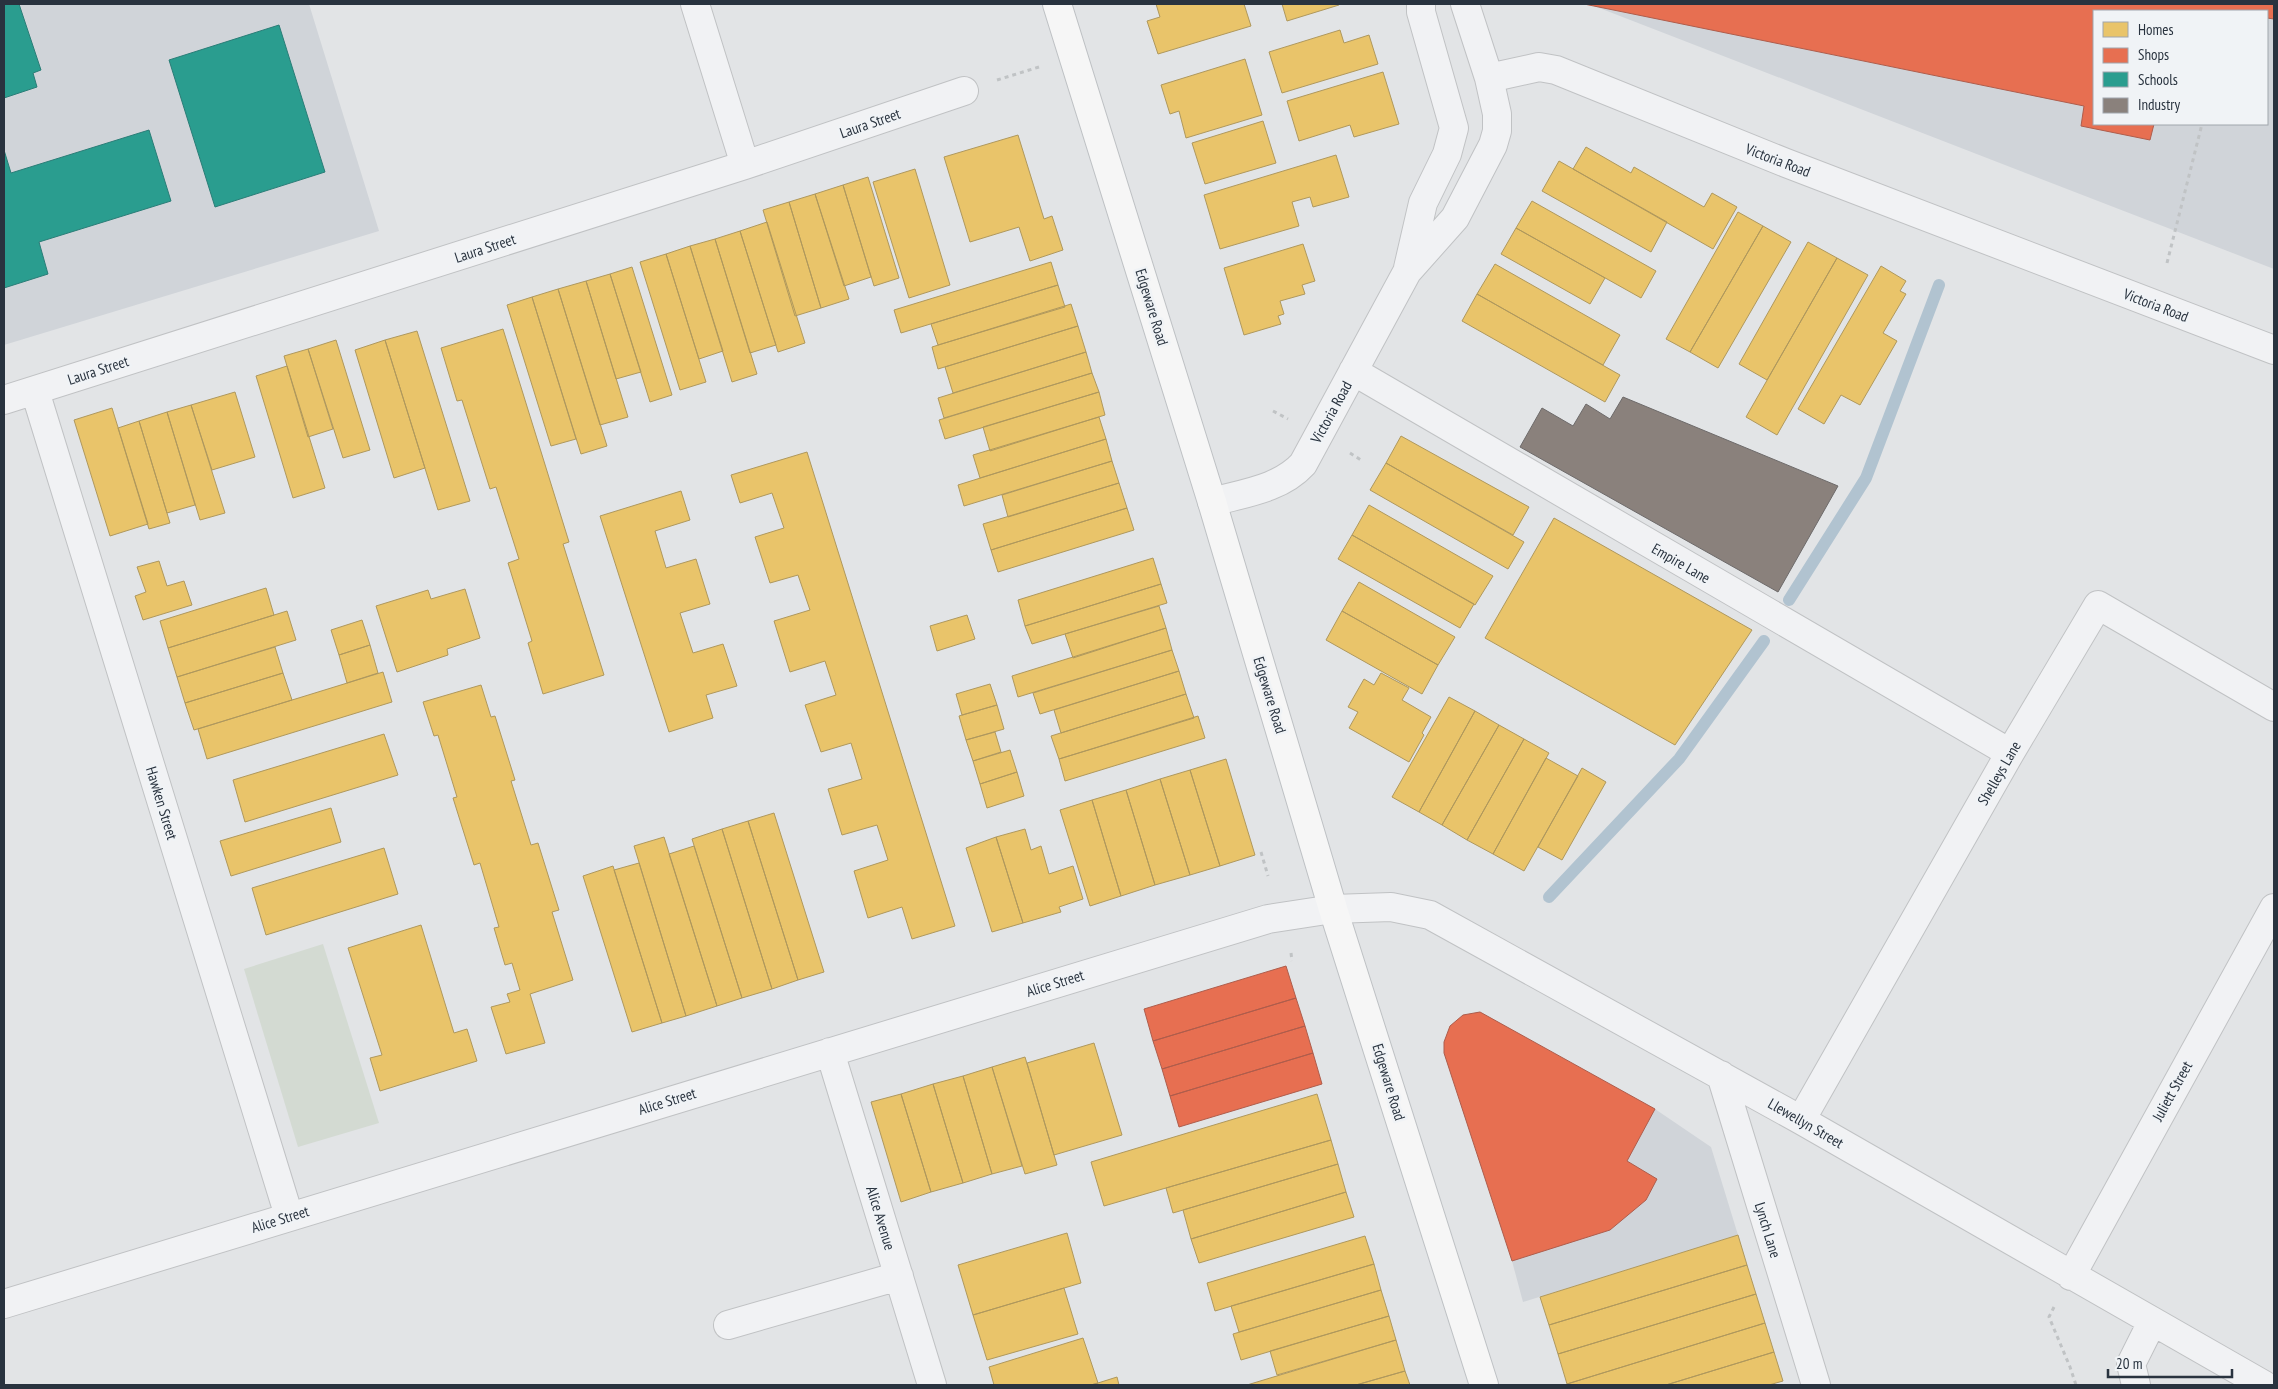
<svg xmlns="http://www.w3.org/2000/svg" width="2278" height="1389" viewBox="0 0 2278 1389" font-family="'PT Sans Narrow',sans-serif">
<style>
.built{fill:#d0d4d9;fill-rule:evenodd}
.green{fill:#d3dad2}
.homes{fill:#e9c46a;stroke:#af985d}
.shops{fill:#e76f51;stroke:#ae5d4c}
.schools{fill:#2a9d8f;stroke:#2a7d77}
.industry{fill:#8a817c;stroke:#6d6a6a}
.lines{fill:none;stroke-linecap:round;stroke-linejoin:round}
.stream{stroke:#b1c3d0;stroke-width:12}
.minor-casing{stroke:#c0c2c4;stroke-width:30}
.major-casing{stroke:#bec1c4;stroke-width:30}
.path{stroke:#c0c3c5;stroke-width:3;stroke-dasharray:4 4;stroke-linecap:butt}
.minor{stroke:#f1f2f4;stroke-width:28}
.major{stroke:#f6f6f6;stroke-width:28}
.labels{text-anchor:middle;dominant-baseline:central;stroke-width:5;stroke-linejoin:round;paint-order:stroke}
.street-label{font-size:15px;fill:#29333f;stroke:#f0f3f6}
</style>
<rect width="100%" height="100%" fill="#e2e4e6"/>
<path class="built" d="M 4,4 L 309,4 L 379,231 L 4,345 Z
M 1589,4 L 2274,4 L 2274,269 ZM 2094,11 L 2267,11 L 2267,124 L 2094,124 Z
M 1480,1012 L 1655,1109 L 1711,1147 L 1738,1235 L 1523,1302 L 1512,1261 L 1444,1053 L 1444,1042 L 1450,1026 L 1463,1015 Z"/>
<path class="green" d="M 323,944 L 379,1123 L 298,1147 L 244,969 Z"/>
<path class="homes" d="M 1156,4 L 1244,4 L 1251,26 L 1158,54 L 1147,21 L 1160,17 Z
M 1282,4 L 1339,4 L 1339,5 L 1287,21 Z
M 1340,30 L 1344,43 L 1369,35 L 1378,64 L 1282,93 L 1269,52 Z
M 1245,59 L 1262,115 L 1186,138 L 1179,111 L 1170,114 L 1161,85 Z
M 1383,72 L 1399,124 L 1354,137 L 1350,125 L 1299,141 L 1287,101 Z
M 1263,121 L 1276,163 L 1205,184 L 1192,143 Z
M 1018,135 L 1044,219 L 1052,216 L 1063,250 L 1030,261 L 1019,227 L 970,242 L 944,157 Z
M 1586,147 L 1631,173 L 1634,167 L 1704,207 L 1712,193 L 1737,207 L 1713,249 L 1573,169 Z
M 1336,155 L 1349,197 L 1313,207 L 1310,197 L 1292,202 L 1299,226 L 1220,249 L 1204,195 Z
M 1559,161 L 1667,222 L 1651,252 L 1542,191 Z
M 915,169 L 950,285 L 909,298 L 873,182 Z
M 868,177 L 899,278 L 874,286 L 843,185 Z
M 843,185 L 871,277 L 844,286 L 815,194 Z
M 815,194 L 849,299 L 821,308 L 789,202 Z
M 1532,201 L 1656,271 L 1641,298 L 1516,228 Z
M 789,202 L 821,308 L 795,316 L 763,210 Z
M 1738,212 L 1763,226 L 1690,352 L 1666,339 Z
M 767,222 L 805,343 L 778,352 L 740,231 Z
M 1763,226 L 1791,242 L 1718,368 L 1690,352 Z
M 1516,228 L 1605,278 L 1590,304 L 1501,254 Z
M 740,231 L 776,345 L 750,353 L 715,239 Z
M 715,239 L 757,374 L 732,382 L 690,246 Z
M 1808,242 L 1837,258 L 1767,380 L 1739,364 Z
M 1303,244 L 1315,281 L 1302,285 L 1305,294 L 1280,301 L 1284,314 L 1278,316 L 1281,324 L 1244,335 L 1224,268 Z
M 690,246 L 723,351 L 699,359 L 666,254 Z
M 666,254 L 706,382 L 680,390 L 640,262 Z
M 1837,258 L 1868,275 L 1777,435 L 1746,417 Z
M 1051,262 L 1058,285 L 901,333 L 894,310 Z
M 1495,264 L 1620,335 L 1603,365 L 1477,294 Z
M 1881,266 L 1906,281 L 1900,291 L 1906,294 L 1883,333 L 1897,341 L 1860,405 L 1841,395 L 1824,424 L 1798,409 Z
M 632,267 L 672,395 L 650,402 L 610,274 Z
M 610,274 L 641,372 L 616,379 L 586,281 Z
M 586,281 L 628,417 L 600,425 L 558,289 Z
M 1058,285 L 1065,307 L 938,345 L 931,324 Z
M 558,289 L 607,446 L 581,454 L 532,297 Z
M 1477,294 L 1620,375 L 1605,402 L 1462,321 Z
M 532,297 L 576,439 L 551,446 L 507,305 Z
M 1071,304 L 1078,326 L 938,369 L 932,347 Z
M 1078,326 L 1086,352 L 953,393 L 945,367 Z
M 503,329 L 569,542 L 563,544 L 604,675 L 543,694 L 528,643 L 532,641 L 508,563 L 519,559 L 496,487 L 490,489 L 462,400 L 457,401 L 441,348 Z
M 417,331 L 470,501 L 438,510 L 385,340 Z
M 336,340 L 370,450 L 343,458 L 308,349 Z
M 385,340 L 425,468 L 394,478 L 355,350 Z
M 308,349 L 333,429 L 308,437 L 284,356 Z
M 1086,352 L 1092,373 L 944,418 L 938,398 Z
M 287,366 L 325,488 L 293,498 L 256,376 Z
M 1092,373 L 1099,392 L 945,439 L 939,420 Z
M 235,392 L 255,457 L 212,470 L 191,405 Z
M 1099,392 L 1105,415 L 990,451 L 983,427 Z
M 191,405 L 225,513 L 200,520 L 167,412 Z
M 112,408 L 148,524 L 110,536 L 74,420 Z
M 167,412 L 195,505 L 167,513 L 139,421 Z
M 1099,417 L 1106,439 L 980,478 L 973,455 Z
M 139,421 L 170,523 L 149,529 L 118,428 Z
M 1401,436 L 1529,507 L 1513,535 L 1386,463 Z
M 1106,439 L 1112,461 L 964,506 L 958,485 Z
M 807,452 L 955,926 L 912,939 L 902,907 L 868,918 L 854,871 L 888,860 L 877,825 L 842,835 L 828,789 L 862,779 L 851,743 L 821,752 L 805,705 L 836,695 L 825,661 L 790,672 L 774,621 L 810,610 L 798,575 L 770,583 L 755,537 L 784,528 L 772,493 L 740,503 L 731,475 Z
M 1112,461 L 1119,483 L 1008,517 L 1002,495 Z
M 1386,463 L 1524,542 L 1508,569 L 1370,490 Z
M 1119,483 L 1127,508 L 991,550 L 983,524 Z
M 681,491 L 690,520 L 655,531 L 666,568 L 696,559 L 710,604 L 680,613 L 693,653 L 723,644 L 737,686 L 706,695 L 713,718 L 669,732 L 600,516 Z
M 1369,505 L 1493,576 L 1475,605 L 1352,535 Z
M 1127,508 L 1134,530 L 998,572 L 991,550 Z
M 1554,518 L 1752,630 L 1675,745 L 1485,638 Z
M 1352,535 L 1474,604 L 1460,628 L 1338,559 Z
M 1153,558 L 1161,584 L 1025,626 L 1018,600 Z
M 159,561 L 167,586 L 184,581 L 192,605 L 143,620 L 135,596 L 146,592 L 137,567 Z
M 1359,582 L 1455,637 L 1438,665 L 1342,611 Z
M 1161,584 L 1167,603 L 1032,644 L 1025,626 Z
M 266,588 L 274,615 L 168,648 L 160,621 Z
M 465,589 L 480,638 L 447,649 L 448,655 L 397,672 L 376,606 L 428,590 L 431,599 Z
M 1159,606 L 1166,628 L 1073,658 L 1065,634 Z
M 287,611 L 296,640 L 177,677 L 168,648 Z
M 1342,611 L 1438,665 L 1422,694 L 1326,640 Z
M 967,615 L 975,639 L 937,651 L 930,626 Z
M 362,620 L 370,645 L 339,655 L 331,630 Z
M 1166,628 L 1172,650 L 1018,697 L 1012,676 Z
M 370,645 L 378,673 L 347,683 L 339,655 Z
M 275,647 L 283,673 L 185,703 L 177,677 Z
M 1172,650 L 1179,671 L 1040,714 L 1033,693 Z
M 1179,671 L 1186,694 L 1061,733 L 1054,710 Z
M 383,672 L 392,702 L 207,759 L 198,729 Z
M 283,673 L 292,700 L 194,730 L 185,703 Z
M 1381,673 L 1409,688 L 1402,700 L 1431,717 L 1422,733 L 1424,735 L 1409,762 L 1349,728 L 1358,712 L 1348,707 L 1364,679 L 1374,685 Z
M 990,684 L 997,705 L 962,715 L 956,694 Z
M 481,685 L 491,717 L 495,716 L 515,780 L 511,781 L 531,845 L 538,843 L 559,910 L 552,912 L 573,980 L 530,994 L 545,1043 L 506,1054 L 491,1007 L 510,1002 L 507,994 L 520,990 L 512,963 L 505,965 L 494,928 L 499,927 L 480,863 L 474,865 L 453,798 L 457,797 L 438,735 L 434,736 L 423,702 Z
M 1186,694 L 1194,718 L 1059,759 L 1051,736 Z
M 1449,697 L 1475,711 L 1419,812 L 1392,797 Z
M 997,705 L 1004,729 L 966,740 L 959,716 Z
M 1475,711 L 1499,725 L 1442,825 L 1419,812 Z
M 1198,716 L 1205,738 L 1065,781 L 1059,759 Z
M 1499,725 L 1524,739 L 1467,840 L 1442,825 Z
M 995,732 L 1001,752 L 973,761 L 966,740 Z
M 384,734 L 398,775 L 245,822 L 233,780 Z
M 1524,739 L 1549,753 L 1493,854 L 1467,840 Z
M 1010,750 L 1017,772 L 980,784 L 973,761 Z
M 1546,758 L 1578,776 L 1524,871 L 1493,854 Z
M 1226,759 L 1255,855 L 1220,866 L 1190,770 Z
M 1582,768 L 1606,782 L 1562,860 L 1538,847 Z
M 1190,770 L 1220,866 L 1190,875 L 1160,779 Z
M 1017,772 L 1024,796 L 987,808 L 980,784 Z
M 1160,779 L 1190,875 L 1155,885 L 1126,790 Z
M 1126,790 L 1155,885 L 1121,896 L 1092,800 Z
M 1092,800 L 1121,896 L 1090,906 L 1060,810 Z
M 331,808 L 341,842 L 231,876 L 220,841 Z
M 774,813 L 824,972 L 798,980 L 748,821 Z
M 748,821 L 798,980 L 772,989 L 722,829 Z
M 722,829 L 772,989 L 742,998 L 692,839 Z
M 1025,829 L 1031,850 L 1041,846 L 1049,874 L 1073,866 L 1083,899 L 1059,907 L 1061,912 L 1023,923 L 996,837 Z
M 664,837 L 717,1006 L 686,1016 L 634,846 Z
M 996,837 L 1023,923 L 992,932 L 966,848 Z
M 694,846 L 742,998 L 717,1006 L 669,854 Z
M 384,848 L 398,894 L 266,935 L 252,888 Z
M 639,863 L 686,1016 L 662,1023 L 614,870 Z
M 613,866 L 662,1023 L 632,1032 L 583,876 Z
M 421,925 L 454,1033 L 467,1029 L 477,1061 L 380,1091 L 370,1058 L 382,1055 L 348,948 Z
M 1094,1043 L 1122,1135 L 1054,1155 L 1027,1063 Z
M 1025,1057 L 1057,1165 L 1025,1174 L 992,1067 Z
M 992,1067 L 1022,1166 L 992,1174 L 963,1076 Z
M 963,1076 L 992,1174 L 963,1183 L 933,1084 Z
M 933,1084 L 963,1183 L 931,1192 L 901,1094 Z
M 901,1094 L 931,1192 L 901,1202 L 871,1102 Z
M 1317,1094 L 1331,1140 L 1104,1206 L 1091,1162 Z
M 1331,1140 L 1338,1164 L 1173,1213 L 1166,1188 Z
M 1338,1164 L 1346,1192 L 1191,1239 L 1183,1210 Z
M 1346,1192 L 1354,1217 L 1199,1263 L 1191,1239 Z
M 1067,1233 L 1081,1283 L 973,1315 L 958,1265 Z
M 1738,1235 L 1747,1265 L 1549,1325 L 1540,1297 Z
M 1365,1236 L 1374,1264 L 1215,1311 L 1207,1283 Z
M 1374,1264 L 1381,1290 L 1239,1332 L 1231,1306 Z
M 1747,1265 L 1756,1294 L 1558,1354 L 1549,1325 Z
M 1064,1288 L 1078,1334 L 987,1360 L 973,1315 Z
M 1381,1290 L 1389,1316 L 1241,1360 L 1233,1334 Z
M 1756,1294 L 1765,1323 L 1567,1384 L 1558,1354 Z
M 1389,1316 L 1396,1340 L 1277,1375 L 1270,1351 Z
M 1765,1323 L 1774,1352 L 1666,1385 L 1568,1385 L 1567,1384 Z
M 1083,1338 L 1098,1383 L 1091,1385 L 994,1385 L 989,1367 Z
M 1396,1340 L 1405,1371 L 1356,1385 L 1247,1385 Z
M 1774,1352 L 1783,1381 L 1769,1385 L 1666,1385 Z
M 1405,1371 L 1410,1385 L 1356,1385 Z
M 1117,1377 L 1119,1385 L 1091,1385 L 1098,1383 Z"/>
<path class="shops" d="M 1584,4 L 2274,4 L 2274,19 L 2267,18 L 2267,11 L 2094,11 L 2094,124 L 2154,124 L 2150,140 L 2081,126 L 2084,106 Z
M 1286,966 L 1296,998 L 1153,1041 L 1144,1009 Z
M 1296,998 L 1305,1026 L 1162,1069 L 1153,1041 Z
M 1480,1012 L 1655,1109 L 1627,1161 L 1657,1179 L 1646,1200 L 1610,1230 L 1512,1261 L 1444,1053 L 1444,1042 L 1450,1026 L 1463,1015 Z
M 1305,1026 L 1313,1053 L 1170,1096 L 1162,1069 Z
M 1313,1053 L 1322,1084 L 1179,1127 L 1170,1096 Z"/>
<path class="schools" d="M 4,4 L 19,4 L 41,70 L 33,73 L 37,87 L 4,98 Z
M 279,25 L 325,172 L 215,207 L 169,60 Z
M 149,130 L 171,201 L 39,242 L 48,274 L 4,288 L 4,150 L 11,173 Z"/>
<path class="industry" d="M 1623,397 L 1838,486 L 1778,592 L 1520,447 L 1542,408 L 1573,426 L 1586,404 L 1610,419 Z"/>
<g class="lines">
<path class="stream" d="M 1789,600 L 1866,478 L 1939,285
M 1549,897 L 1679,759 L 1764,641"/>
<defs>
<path id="minor" d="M 695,4 L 745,165
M 1489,78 L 1539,67 L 1556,70 L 1786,163 L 2274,350
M 1408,268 L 1423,203 L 1447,154 L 1454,128 L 1421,12 L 1421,4
M 1353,371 L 2010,753
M 35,391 L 289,1216
M 4,400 L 745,165 L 964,91
M 1212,502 C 1244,493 1280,489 1303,464 L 1407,272 L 1455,218 L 1493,145 L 1497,131 L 1497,114 L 1489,78 L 1465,4
M 830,1052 L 932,1385
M 1721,1075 L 1816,1385
M 1801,1120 L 2010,753 L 2098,605 L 2274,707
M 2071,1276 L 2274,908
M 4,1304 L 1268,919 L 1333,909 L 1391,907 L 1430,915 L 1801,1120 L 2264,1385
M 728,1325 L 899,1276
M 2136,1385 L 2131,1364 L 2152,1322"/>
<path id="major" d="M 1057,4 L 1212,502 L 1333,909 L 1484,1385"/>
</defs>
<use href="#minor" class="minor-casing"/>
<use href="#major" class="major-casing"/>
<path class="path" d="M 997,80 L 1039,67
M 2167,263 L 2202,124
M 1273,411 L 1288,419
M 1350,453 L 1361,460
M 1261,852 L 1268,876
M 1291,953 L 1292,961
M 2054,1307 L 2049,1317 L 2070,1367 L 2076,1385"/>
<use href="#minor" class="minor"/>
<use href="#major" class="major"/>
</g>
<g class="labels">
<g class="street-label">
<text transform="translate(870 123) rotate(-19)">Laura Street</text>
<text transform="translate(1778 160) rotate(21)">Victoria Road</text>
<text transform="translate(485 248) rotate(-18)">Laura Street</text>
<text transform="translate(2156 305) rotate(21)">Victoria Road</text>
<text transform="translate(1152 307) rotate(73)">Edgeware Road</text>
<text transform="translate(98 370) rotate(-18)">Laura Street</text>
<text transform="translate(1331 412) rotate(-61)">Victoria Road</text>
<text transform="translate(1681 563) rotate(30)">Empire Lane</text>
<text transform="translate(1270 695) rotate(73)">Edgeware Road</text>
<text transform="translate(1999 773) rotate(-60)">Shelleys Lane</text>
<text transform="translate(162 803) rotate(73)">Hawken Street</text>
<text transform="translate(1055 983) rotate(-17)">Alice Street</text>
<text transform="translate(1389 1082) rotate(73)">Edgeware Road</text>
<text transform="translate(2172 1091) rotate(-61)">Juliett Street</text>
<text transform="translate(667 1101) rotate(-17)">Alice Street</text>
<text transform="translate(1806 1123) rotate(30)">Llewellyn Street</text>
<text transform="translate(881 1218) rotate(73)">Alice Avenue</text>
<text transform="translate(280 1219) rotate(-17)">Alice Street</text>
<text transform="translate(1768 1230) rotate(73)">Lynch Lane</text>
</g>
</g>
<rect width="2278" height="1389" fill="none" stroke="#29333f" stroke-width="10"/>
<rect x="2093" y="10" width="175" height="115" fill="#f0f3f6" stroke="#a0a6ad"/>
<rect x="2103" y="22" width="25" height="15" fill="#e9c46a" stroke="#a0a6ad"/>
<text x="2138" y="35" font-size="15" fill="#29333f">Homes</text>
<rect x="2103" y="48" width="25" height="15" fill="#e76f51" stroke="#a0a6ad"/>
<text x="2138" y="60" font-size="15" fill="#29333f">Shops</text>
<rect x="2103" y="72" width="25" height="15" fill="#2a9d8f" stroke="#a0a6ad"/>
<text x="2138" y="85" font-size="15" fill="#29333f">Schools</text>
<rect x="2103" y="98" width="25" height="15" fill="#8a817c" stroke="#a0a6ad"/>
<text x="2138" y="110" font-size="15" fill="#29333f">Industry</text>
<path d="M2108 1369v8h124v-8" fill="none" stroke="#29333f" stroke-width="2.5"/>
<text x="2116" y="1369" font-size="15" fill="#29333f" stroke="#f0f3f6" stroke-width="4" paint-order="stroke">20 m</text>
</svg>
